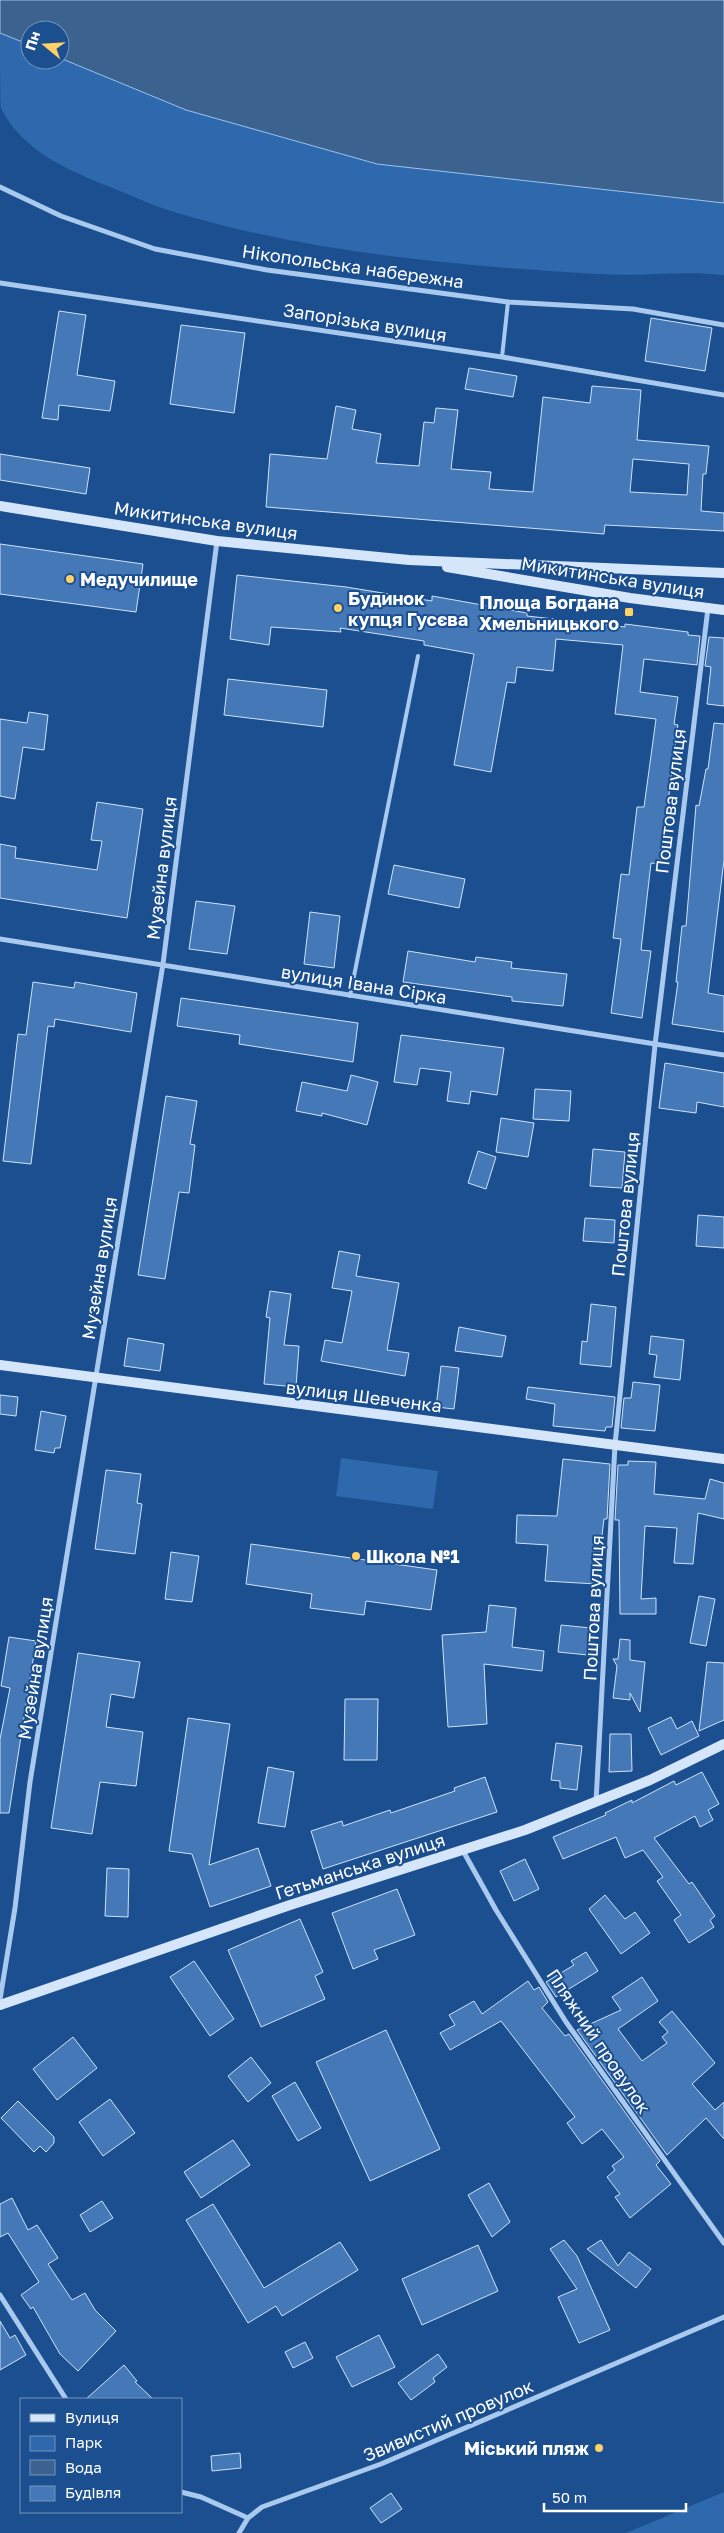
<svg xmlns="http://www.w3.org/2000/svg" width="724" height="2533" viewBox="0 0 724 2533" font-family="'Golos Text',sans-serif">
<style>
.green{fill:#2e69ad}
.water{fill:#3c6290;stroke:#9cc4f0}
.building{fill:#4478b7;stroke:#cfe3fa;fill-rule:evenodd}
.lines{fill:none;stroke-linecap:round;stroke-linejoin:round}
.lane{stroke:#a9c9ee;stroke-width:4}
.street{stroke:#a9c9ee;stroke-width:5}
.secondary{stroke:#d6e6fa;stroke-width:10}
.poi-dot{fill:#ffd166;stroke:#1b4f8f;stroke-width:2}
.labels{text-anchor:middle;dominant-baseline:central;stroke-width:4;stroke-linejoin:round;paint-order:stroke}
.street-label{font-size:18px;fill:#fff;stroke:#1b4f8f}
.poi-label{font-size:18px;font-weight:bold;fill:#fff;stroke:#1b4f8f;text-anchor:start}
</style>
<rect width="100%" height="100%" fill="#1b4f8f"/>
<path class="green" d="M 0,33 L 30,45 L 30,60 L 60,60 L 60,58 L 186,110 L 377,164 L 724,203 L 724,275 C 682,270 640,277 598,274 C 457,266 313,253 177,213 C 156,207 135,197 115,189 C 72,172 22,152 1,108 C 0,99 0,46 0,33 Z
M 341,1458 L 438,1471 L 433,1509 L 336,1496 Z
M 724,2492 L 724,2533 L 626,2533 Z"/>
<path class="water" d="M 0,0 L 724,0 L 724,203 L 377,164 L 186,110 L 60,58 L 60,30 L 30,30 L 30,45 L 0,33 Z"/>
<path class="building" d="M 59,311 L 86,315 L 77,375 L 115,381 L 110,411 L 59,405 L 58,420 L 42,418 Z
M 651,318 L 712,328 L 705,371 L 645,361 Z
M 181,325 L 245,333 L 234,413 L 170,404 Z
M 469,368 L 517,376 L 513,397 L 465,389 Z
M 592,386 L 641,390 L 637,440 L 709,446 L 706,474 L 703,474 L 701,511 L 724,513 L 724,531 L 605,525 L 604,534 L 266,507 L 270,454 L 327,459 L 336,406 L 356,410 L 352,429 L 381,434 L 376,463 L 419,466 L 424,422 L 434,423 L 436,408 L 458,410 L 451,469 L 491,472 L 489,489 L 533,492 L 543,397 L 590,403 ZM 633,459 L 689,464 L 687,495 L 630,492 Z
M 0,454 L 90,468 L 86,494 L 0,480 Z
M 0,544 L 143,564 L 136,612 L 0,594 Z
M 237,575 L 346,587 L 432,601 L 432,596 L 527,613 L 527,616 L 625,627 L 625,624 L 688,632 L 688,635 L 700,636 L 697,665 L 644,659 L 640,692 L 678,697 L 674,724 L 678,725 L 660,864 L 651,863 L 641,950 L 651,951 L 642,1018 L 611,1013 L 621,939 L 613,938 L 621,874 L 629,875 L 637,807 L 644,807 L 656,719 L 615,714 L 623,645 L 556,639 L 553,671 L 517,667 L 515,683 L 507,682 L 491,772 L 454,765 L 474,654 L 424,645 L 424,641 L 340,628 L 341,632 L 271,627 L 269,645 L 230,639 Z
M 709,637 L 724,638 L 724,706 L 707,704 L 711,667 L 705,666 Z
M 228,679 L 327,690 L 323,727 L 224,715 Z
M 29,712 L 48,715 L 44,750 L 23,747 L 15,799 L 0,796 L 0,719 L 27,723 Z
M 714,723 L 724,724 L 724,860 L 708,993 L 724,996 L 724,1032 L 672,1024 L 678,982 L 676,982 L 682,926 L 686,926 L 696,805 L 699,806 L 706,769 L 708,769 Z
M 97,802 L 143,809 L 127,918 L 0,898 L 0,844 L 16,847 L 15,858 L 97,870 L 102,841 L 91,840 Z
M 394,865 L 465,879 L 459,908 L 388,894 Z
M 196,901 L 235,906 L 227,954 L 189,949 Z
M 310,912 L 340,916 L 334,968 L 304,964 Z
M 408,951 L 475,962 L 476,957 L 512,962 L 511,968 L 567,974 L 563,1006 L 512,1001 L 512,997 L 403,982 Z
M 33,982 L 74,988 L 75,982 L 137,993 L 131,1032 L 55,1019 L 54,1027 L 48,1026 L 31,1164 L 3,1161 L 18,1034 L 26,1035 Z
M 181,998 L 358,1023 L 353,1062 L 239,1044 L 240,1035 L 177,1026 Z
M 401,1035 L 504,1048 L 497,1095 L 471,1091 L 469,1104 L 447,1101 L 451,1072 L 420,1068 L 417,1085 L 394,1082 Z
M 665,1063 L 724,1073 L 724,1107 L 697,1102 L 696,1113 L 659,1108 Z
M 351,1075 L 378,1082 L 367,1125 L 322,1113 L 322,1116 L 296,1111 L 302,1082 L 347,1091 Z
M 535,1089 L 571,1091 L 569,1121 L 533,1119 Z
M 166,1096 L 197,1101 L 190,1144 L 195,1145 L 189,1193 L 179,1192 L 165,1279 L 138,1275 Z
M 501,1118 L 534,1123 L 528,1157 L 496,1152 Z
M 593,1149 L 625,1152 L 622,1188 L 590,1186 Z
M 478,1151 L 496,1157 L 486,1189 L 468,1183 Z
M 698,1215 L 724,1217 L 724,1248 L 696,1246 Z
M 585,1218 L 615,1220 L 614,1243 L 583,1241 Z
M 339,1251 L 360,1255 L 356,1276 L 399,1283 L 387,1350 L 409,1353 L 405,1376 L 321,1361 L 325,1340 L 342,1343 L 352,1291 L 332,1288 Z
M 270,1291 L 291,1294 L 284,1345 L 299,1346 L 296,1387 L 264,1384 L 270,1318 L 266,1317 Z
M 591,1304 L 616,1307 L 611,1367 L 580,1364 L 582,1341 L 587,1342 Z
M 459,1327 L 506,1336 L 502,1357 L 455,1351 Z
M 651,1336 L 684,1340 L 680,1380 L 654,1377 L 657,1355 L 649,1354 Z
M 128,1338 L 164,1344 L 160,1371 L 124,1366 Z
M 441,1366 L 459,1368 L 454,1409 L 436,1407 Z
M 633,1382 L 660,1385 L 655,1431 L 621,1428 L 624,1398 L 631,1398 Z
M 528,1387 L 615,1397 L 612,1427 L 606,1427 L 605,1431 L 553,1426 L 555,1404 L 526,1399 Z
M 0,1395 L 18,1397 L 16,1416 L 0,1414 Z
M 41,1411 L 66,1416 L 60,1448 L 55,1448 L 54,1453 L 35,1450 Z
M 563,1459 L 610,1464 L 607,1519 L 604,1519 L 596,1584 L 545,1581 L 548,1545 L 516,1543 L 517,1515 L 557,1516 Z
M 628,1461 L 656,1462 L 654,1494 L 705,1499 L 710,1479 L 724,1483 L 724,1519 L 698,1513 L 693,1564 L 674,1563 L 677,1528 L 645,1526 L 641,1599 L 656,1598 L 656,1614 L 620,1614 L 619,1520 L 615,1520 L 618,1465 L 628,1465 Z
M 106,1470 L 141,1474 L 137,1503 L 142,1504 L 135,1554 L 95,1549 Z
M 251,1544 L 437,1570 L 431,1610 L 366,1601 L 364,1615 L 310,1608 L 312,1594 L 246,1584 Z
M 171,1552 L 199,1556 L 192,1602 L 165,1599 Z
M 699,1596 L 715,1599 L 706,1646 L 690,1643 Z
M 489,1605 L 516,1608 L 512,1647 L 544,1651 L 542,1671 L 484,1664 L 487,1724 L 448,1727 L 442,1635 L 486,1632 Z
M 561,1625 L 591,1628 L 588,1655 L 558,1652 Z
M 9,1637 L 36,1641 L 9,1813 L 0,1813 L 0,1739 L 10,1688 L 1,1686 Z
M 620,1639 L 630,1640 L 630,1660 L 645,1662 L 640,1712 L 630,1693 L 630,1700 L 613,1698 L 617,1666 L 613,1659 L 618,1659 Z
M 78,1653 L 140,1662 L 134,1698 L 111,1694 L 106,1727 L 143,1732 L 136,1786 L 100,1782 L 92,1834 L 51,1828 Z
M 707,1662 L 724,1663 L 724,1720 L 699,1731 Z
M 345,1699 L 378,1699 L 377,1760 L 344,1760 Z
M 671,1717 L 677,1729 L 692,1721 L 699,1736 L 661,1755 L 648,1728 Z
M 188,1718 L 230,1724 L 209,1865 L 258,1848 L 271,1886 L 210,1907 L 192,1854 L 169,1851 Z
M 610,1734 L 631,1734 L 632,1771 L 609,1772 Z
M 556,1743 L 582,1746 L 577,1790 L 560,1788 L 560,1781 L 551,1780 Z
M 268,1767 L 294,1772 L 285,1827 L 258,1823 Z
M 702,1772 L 719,1804 L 708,1810 L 713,1820 L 700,1827 L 695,1816 L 654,1838 L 689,1884 L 692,1882 L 715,1916 L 710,1920 L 714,1927 L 689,1943 L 674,1920 L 681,1915 L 657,1881 L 663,1877 L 643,1850 L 625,1858 L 616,1837 L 563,1859 L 553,1837 L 606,1815 L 605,1813 L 632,1800 L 632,1803 L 674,1781 L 676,1785 Z
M 485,1777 L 497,1812 L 323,1869 L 311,1831 L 342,1821 L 343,1826 L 390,1810 L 391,1813 L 455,1791 L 454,1788 Z
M 525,1859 L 539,1889 L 514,1901 L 500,1871 Z
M 107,1868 L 129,1869 L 128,1917 L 105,1916 Z
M 397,1889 L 415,1935 L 374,1950 L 378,1959 L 353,1969 L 332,1913 Z
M 605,1895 L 625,1919 L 635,1912 L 650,1933 L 621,1954 L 589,1909 Z
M 300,1919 L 323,1972 L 315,1976 L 325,1999 L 261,2027 L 228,1950 Z
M 586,1952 L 598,1971 L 556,1997 L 546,1982 L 574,1965 L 571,1961 Z
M 194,1961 L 234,2019 L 210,2036 L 170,1977 Z
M 642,1977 L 658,2001 L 618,2029 L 642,2061 L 667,2043 L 662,2037 L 668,2032 L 659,2022 L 672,2011 L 715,2063 L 692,2084 L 715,2110 L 724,2102 L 724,2139 L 706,2118 L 667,2155 L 577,2030 L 621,2010 L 612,1997 Z
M 528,1981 L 534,1990 L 539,1987 L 548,2002 L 542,2008 L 565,2036 L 569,2034 L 660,2161 L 656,2165 L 671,2184 L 630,2218 L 615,2197 L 620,2194 L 607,2177 L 615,2170 L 612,2166 L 624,2157 L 602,2129 L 582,2144 L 567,2123 L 575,2117 L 501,2021 L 450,2050 L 440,2033 L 455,2025 L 449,2015 L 474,2001 L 482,2014 Z
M 386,2030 L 440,2149 L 370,2181 L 316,2062 Z
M 73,2037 L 97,2068 L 57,2100 L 33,2069 Z
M 251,2057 L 271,2083 L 248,2102 L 228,2076 Z
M 295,2082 L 321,2128 L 298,2141 L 272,2096 Z
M 110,2099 L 135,2133 L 103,2156 L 79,2122 Z
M 18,2101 L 54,2137 L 54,2143 L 46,2152 L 40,2146 L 34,2152 L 1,2118 Z
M 233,2140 L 250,2165 L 201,2198 L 184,2172 Z
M 489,2183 L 510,2222 L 492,2237 L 468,2195 Z
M 12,2198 L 28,2230 L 37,2225 L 58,2258 L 48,2264 L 72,2300 L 85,2293 L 95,2310 L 116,2331 L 78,2371 L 60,2354 L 33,2307 L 31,2309 L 21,2295 L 39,2282 L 8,2233 L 0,2237 L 0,2204 Z
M 102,2201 L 113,2218 L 90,2232 L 80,2215 Z
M 213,2204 L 264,2288 L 340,2242 L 358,2270 L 282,2316 L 276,2306 L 248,2323 L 186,2220 Z
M 564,2240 L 577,2256 L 610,2330 L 579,2343 L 558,2297 L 577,2289 L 550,2249 Z
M 601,2240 L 618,2266 L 629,2252 L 651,2269 L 636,2288 L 587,2249 Z
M 478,2245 L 498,2291 L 422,2325 L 402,2279 Z
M 0,2321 L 10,2338 L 15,2335 L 26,2355 L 0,2370 Z
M 379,2335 L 395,2367 L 352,2387 L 336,2357 Z
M 305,2342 L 313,2358 L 293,2368 L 285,2352 Z
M 438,2354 L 447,2367 L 433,2378 L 435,2382 L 411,2400 L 398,2383 Z
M 124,2365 L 137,2381 L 135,2382 L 153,2399 L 86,2399 Z
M 240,2453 L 241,2468 L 212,2471 L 211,2456 Z
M 391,2493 L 402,2509 L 381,2523 L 370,2508 Z"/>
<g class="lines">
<path class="lane" d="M 502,357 L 508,302
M 350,996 L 418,656"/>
<path class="street" d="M 0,187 L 61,216 L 155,249 L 267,270 L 508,302 L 633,309 L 724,325
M 0,283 L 502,357 L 724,395
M 0,939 L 724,1055
M 596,1802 L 615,1445 L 655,1045 L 708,608
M 462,1849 L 496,1910 L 566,2022 L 724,2243
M 0,1999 L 15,1908 L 30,1782 L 163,964 L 217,541
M 0,2295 L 66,2399
M 181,2492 L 201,2497 L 248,2518 L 262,2507 L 381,2464 L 724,2317
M 239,2533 L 248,2518"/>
<path class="secondary" d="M 0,506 L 217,541 L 409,560 L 724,573
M 447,567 L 630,598 L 724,610
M 0,1365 L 724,1459
M 0,2005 L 290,1905 L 525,1830 L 650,1780 L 724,1744"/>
</g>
<g class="poi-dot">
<circle cx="70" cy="579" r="5"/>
<circle cx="338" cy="608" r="5"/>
<rect x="624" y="607" width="10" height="10" rx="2.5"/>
<circle cx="356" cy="1556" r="5"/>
<circle cx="599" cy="2448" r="5"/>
</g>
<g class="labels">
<g class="street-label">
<text transform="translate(353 266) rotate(8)">Нікопольська набережна</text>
<text transform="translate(365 322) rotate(9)">Запорізька вулиця</text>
<text transform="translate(206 520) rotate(8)">Микитинська вулиця</text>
<text transform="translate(613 577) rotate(9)">Микитинська вулиця</text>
<text transform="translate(670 801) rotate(-83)">Поштова вулиця</text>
<text transform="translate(161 868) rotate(-83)">Музейна вулиця</text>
<text transform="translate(364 984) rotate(9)">вулиця Івана Сірка</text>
<text transform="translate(625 1204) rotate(-84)">Поштова вулиця</text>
<text transform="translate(99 1268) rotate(-81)">Музейна вулиця</text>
<text transform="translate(364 1396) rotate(7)">вулиця Шевченка</text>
<text transform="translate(593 1608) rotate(-87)">Поштова вулиця</text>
<text transform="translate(35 1668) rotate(-81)">Музейна вулиця</text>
<text transform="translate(360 1866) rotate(-18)">Гетьманська вулиця</text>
<text transform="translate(599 2041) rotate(56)">Пляжний провулок</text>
<text transform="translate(448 2420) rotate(-23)">Звивистий провулок</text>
</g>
<g class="poi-label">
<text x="80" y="579">Медучилище</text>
<text x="348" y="598">Будинок<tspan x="348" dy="21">купця Гусєва</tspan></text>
<text x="619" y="602" text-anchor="end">Площа Богдана<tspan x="619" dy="21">Хмельницького</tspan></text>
<text x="366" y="1556">Школа №1</text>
<text x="589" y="2448" text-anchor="end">Міський пляж</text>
</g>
</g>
<rect x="20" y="2398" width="162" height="115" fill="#1b4f8f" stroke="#7695bc"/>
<rect x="30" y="2414" width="25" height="8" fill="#d6e6fa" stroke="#7695bc"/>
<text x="65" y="2423" font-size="15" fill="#ffffff">Вулиця</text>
<rect x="30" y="2436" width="25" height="15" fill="#2e69ad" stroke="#7695bc"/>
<text x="65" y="2448" font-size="15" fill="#ffffff">Парк</text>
<rect x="30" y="2460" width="25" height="15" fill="#3c6290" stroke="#7695bc"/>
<text x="65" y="2473" font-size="15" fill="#ffffff">Вода</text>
<rect x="30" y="2486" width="25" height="15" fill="#4478b7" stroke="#7695bc"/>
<text x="65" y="2498" font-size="15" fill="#ffffff">Будівля</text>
<g transform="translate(45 45) rotate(288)"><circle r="24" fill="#1b4f8f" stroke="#7695bc"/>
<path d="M0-4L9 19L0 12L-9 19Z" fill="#ffd166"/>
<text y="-8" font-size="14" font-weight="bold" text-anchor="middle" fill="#ffffff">Пн</text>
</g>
<path d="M544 2503v8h142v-8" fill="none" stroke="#ffffff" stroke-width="2.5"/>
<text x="552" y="2503" font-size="15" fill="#ffffff" stroke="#1b4f8f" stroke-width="4" paint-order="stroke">50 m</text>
</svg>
